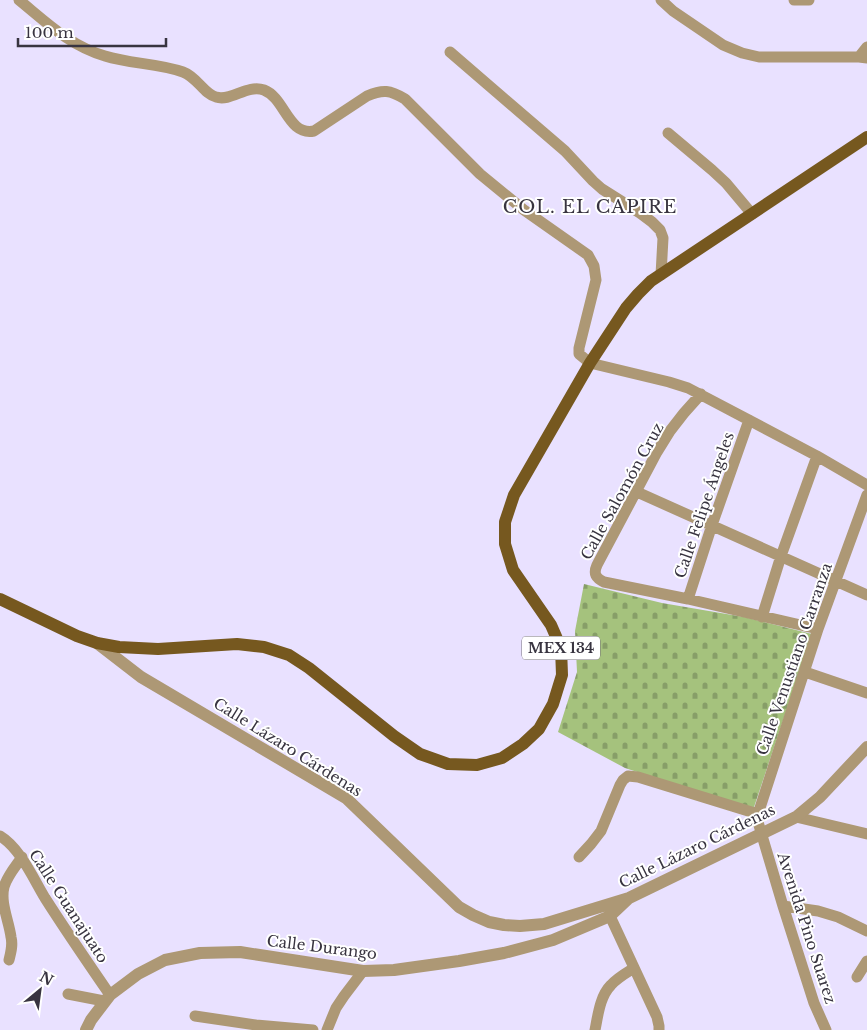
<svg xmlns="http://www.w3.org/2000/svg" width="867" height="1030" viewBox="0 0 867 1030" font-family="'Libre Baskerville',serif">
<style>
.cemetery{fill:url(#cemetery-stones)}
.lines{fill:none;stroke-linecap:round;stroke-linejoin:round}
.minor{stroke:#ad9875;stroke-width:11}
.tertiary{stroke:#ad9875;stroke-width:12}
.primary{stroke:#76581f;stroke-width:12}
.labels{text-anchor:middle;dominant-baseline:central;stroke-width:4;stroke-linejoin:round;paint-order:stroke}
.shield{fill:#fff;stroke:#747179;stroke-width:1}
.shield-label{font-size:14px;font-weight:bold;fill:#383440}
.street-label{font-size:15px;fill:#383440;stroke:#fff}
.quarter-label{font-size:18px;letter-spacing:1px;fill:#383440;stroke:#fff}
</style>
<defs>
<pattern id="cemetery-stones" width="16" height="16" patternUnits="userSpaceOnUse" patternTransform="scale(1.25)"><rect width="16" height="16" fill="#a5c27d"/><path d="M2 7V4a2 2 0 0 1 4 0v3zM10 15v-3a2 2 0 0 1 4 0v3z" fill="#879e68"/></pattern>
</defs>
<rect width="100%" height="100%" fill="#e9e1ff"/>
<path class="cemetery" d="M 584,584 L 662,603 L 744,617 L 812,634 L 753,810 L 625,768 L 558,732 L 577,672 L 575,631 Z"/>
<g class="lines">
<path class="minor" d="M 19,0 C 46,22 70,46 105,56 C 130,64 158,63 183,72 C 197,77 204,94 216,97 C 231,102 247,84 264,90 C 285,98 288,136 314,131 L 367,96 C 383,89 390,90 405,99 L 480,174 L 524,210 L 588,255 L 594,266 L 596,280 L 579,348 L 579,354 L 590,363 L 669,382 L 688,388 L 817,456 L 867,485
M 661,0 L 673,11 L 723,45 L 742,53 L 759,57 L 859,57 L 867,58
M 794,0 L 809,0
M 450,52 L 565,151 L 593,181 L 602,189 L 640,213 L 652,222 L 660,230 L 663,238 L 661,275
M 859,57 L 867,47
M 668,133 L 712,170 L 726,183 L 752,214
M 701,394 L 684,413 L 670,431 L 657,452 L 597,565 C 593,574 596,578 604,582 L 688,599 L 818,629
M 637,492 L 867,595
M 688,599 L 712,525 L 749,420
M 762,617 L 781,556 L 817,456
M 805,672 L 867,693
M 796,817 L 867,834
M 0,836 C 20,848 33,878 45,898 C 66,931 88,963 110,995
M 579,857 L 591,844 L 601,831 L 620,785 L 623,780 L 628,776 L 638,777 L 758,814
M 783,906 L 818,911 L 838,917 L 867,931
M 610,916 L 657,1017 L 659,1026 L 659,1030
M 9,960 C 11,952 13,945 11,937 C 9,921 0,903 4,887 C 7,876 16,866 22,857
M 857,977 L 867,961
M 68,994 L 104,1001
M 195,1016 L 256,1025 L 313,1030
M 327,1030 L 336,1008 L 344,996 L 363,971
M 595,1030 C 598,1015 600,996 611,985 C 617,978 626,973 634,968
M 826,1030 L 814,1003 L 783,906 L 758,822 L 758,814 L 818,629 L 867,495"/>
<path class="tertiary" d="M 97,643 L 141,677 L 346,798 L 459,907 L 473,915 L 489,922 L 504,925 L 520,926 L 544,924 L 629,898 L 796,817 L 820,797 L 867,747
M 86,1030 L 91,1020 L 110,995 L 138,974 L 165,960 L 200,953 L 240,952 L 363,971 L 394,970 L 459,961 L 504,953 L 553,940 L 610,916 L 627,900"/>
<path class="primary" d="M 0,599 L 77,636 L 97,643 L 119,647 L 158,649 L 237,644 L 264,647 L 289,655 L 309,668 L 394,736 L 420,754 L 448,764 L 477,765 L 502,758 L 523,744 L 539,729 L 553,704 L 562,675 L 561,648 L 551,625 L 513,570 L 505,544 L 505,522 L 514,495 L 590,363 L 626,308 L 638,294 L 651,281 L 867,137"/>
</g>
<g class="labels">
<rect class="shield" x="522" y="636.5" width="78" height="23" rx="4"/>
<g class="shield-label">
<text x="561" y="648">MEX 134</text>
</g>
<g class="street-label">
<text transform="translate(622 491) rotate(-61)">Calle Salomón Cruz</text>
<text transform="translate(704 505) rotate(-71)">Calle Felipe Ángeles</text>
<text transform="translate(794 659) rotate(-71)">Calle Venustiano Carranza</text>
<text transform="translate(288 747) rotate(32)">Calle Lázaro Cárdenas</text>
<text transform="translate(697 846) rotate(-26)">Calle Lázaro Cárdenas</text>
<text transform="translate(69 906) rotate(57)">Calle Guanajuato</text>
<text transform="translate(807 928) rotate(72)">Avenida Pino Suarez</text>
<text transform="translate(322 947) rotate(7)">Calle Durango</text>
</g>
<g class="quarter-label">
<text x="590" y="207">COL. EL CAPIRE</text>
</g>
</g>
<g transform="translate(40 990) rotate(29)" stroke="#ffffff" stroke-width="4" paint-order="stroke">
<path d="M0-4L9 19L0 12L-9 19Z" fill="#383440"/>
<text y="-8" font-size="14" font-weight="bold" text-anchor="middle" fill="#383440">N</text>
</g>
<path d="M18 38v8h148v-8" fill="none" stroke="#383440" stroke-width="2.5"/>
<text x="25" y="38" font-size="15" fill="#383440" stroke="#ffffff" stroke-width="4" paint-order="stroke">100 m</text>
</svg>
